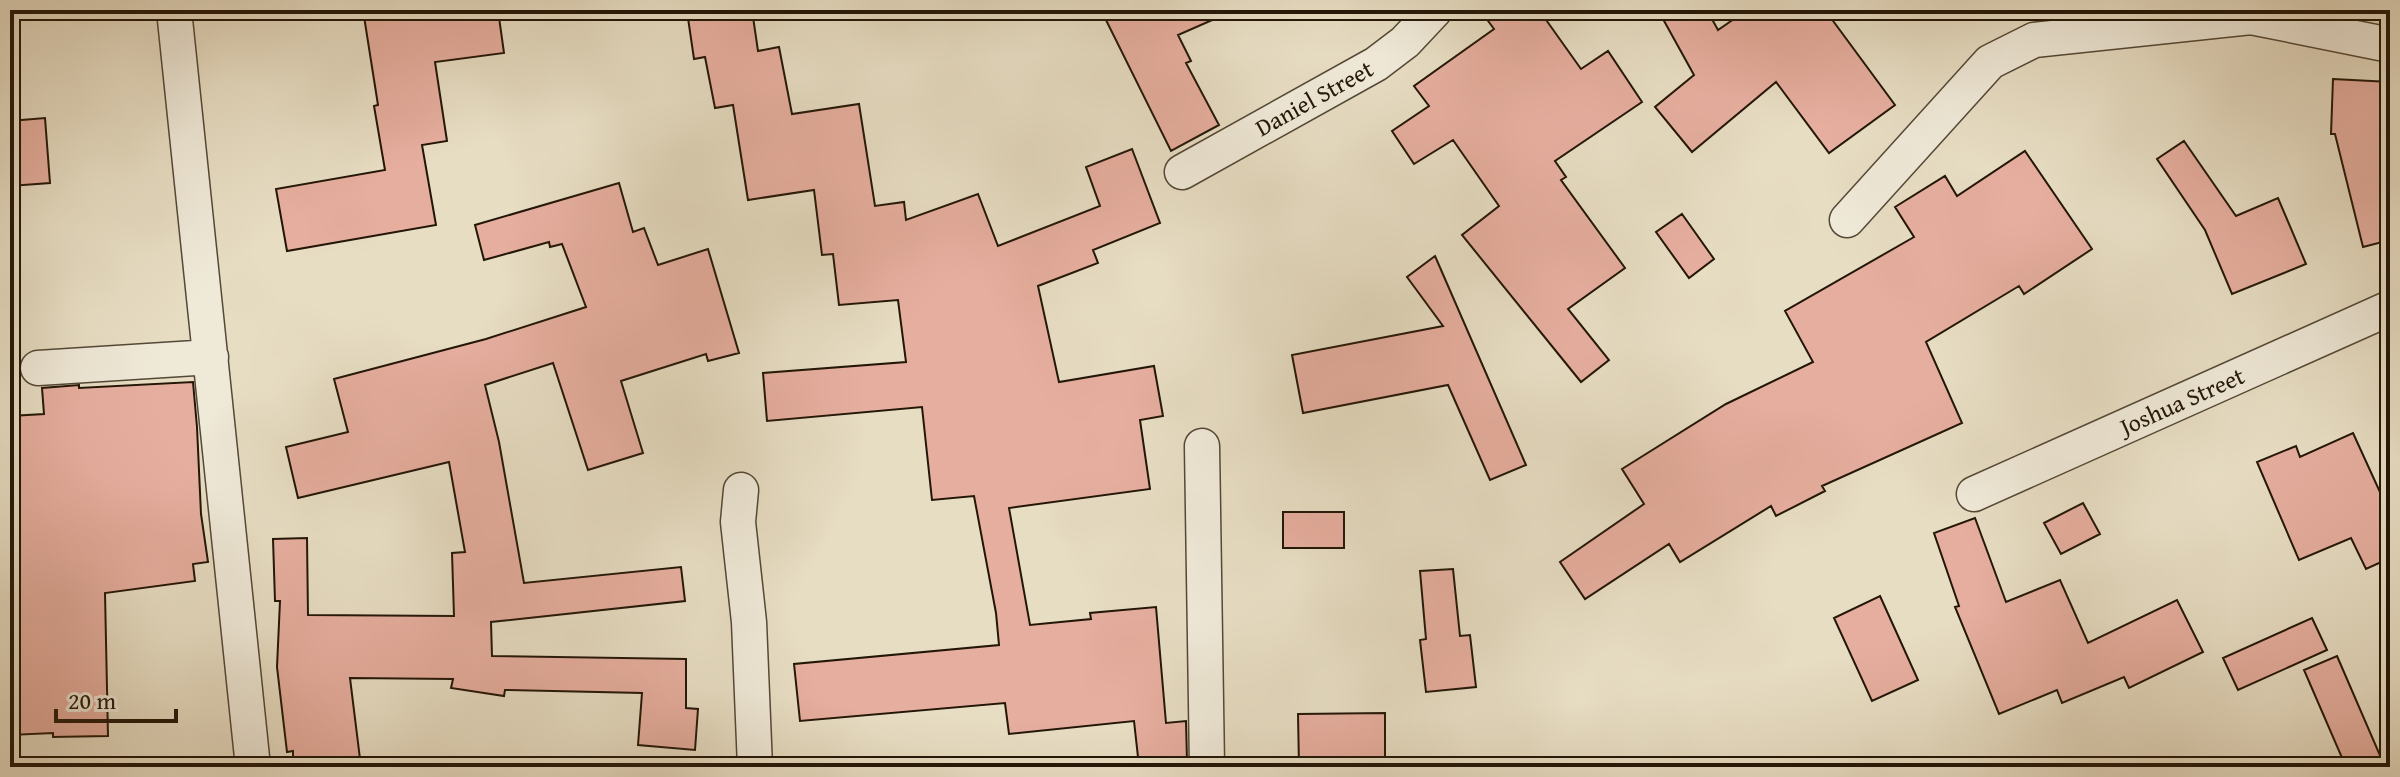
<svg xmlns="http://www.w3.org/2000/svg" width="2400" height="777" viewBox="0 0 2400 777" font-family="'Gentium Book Plus',serif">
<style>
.building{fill:#e6ae9f;stroke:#231607;stroke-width:2}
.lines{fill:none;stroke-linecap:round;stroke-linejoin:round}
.minor-casing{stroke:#544836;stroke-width:37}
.minor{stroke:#efe9d8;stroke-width:34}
.labels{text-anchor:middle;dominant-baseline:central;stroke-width:6;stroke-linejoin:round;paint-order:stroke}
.street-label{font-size:24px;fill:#231607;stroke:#efe9d8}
</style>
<rect width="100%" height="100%" fill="#e7ddc3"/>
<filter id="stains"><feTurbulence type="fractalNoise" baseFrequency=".0025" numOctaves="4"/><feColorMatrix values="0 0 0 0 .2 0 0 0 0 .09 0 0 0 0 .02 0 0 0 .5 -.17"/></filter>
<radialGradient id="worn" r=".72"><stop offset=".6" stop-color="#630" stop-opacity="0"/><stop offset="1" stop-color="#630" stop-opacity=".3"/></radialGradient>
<path class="building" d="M 363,10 L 498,10 L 504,53 L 435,62 L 447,141 L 422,145 L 436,225 L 287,251 L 276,189 L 385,170 L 374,106 L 378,105 Z
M 744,10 L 752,10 L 758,51 L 779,47 L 792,114 L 859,104 L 875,206 L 904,202 L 906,220 L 978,194 L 998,246 L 1100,206 L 1086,167 L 1132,149 L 1160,223 L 1093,250 L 1098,263 L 1038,286 L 1059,382 L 1154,366 L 1163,416 L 1140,420 L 1150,489 L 1009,508 L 1030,625 L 1091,619 L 1090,613 L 1156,607 L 1166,723 L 1186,721 L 1187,761 L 1139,766 L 1134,721 L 1009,734 L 1005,703 L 800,721 L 794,664 L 999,645 L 996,613 L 974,496 L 932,500 L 922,407 L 767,421 L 763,373 L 906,362 L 898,300 L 839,305 L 833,254 L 822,255 L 814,190 L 748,200 L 733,105 L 715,108 L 705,57 L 694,59 L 688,18 Z
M 1101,10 L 1235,10 L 1178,35 L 1191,61 L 1186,63 L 1219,125 L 1171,151 Z
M 1480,10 L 1539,10 L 1581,69 L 1608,51 L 1642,102 L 1555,161 L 1566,177 L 1561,180 L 1625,268 L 1568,309 L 1609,360 L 1581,382 L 1462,235 L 1499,206 L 1453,140 L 1414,164 L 1392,131 L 1429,106 L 1414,86 L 1494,29 Z
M 1658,10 L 1707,10 L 1718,30 L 1747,10 L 1825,10 L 1895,105 L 1829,153 L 1776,82 L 1692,152 L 1655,107 L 1694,75 Z
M 2333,79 L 2390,82 L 2390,240 L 2363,247 L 2335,134 L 2331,134 Z
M 45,118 L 50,183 L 10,186 L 10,121 Z
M 2184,141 L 2236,216 L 2278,198 L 2306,264 L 2232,294 L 2205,230 L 2157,159 Z
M 2025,151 L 2092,249 L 2024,294 L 2019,286 L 1926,342 L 1962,423 L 1822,486 L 1825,491 L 1776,516 L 1771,506 L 1680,562 L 1669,544 L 1585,599 L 1560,562 L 1644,504 L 1622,469 L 1726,404 L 1813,362 L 1785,311 L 1914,237 L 1895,207 L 1945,176 L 1957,196 Z
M 619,183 L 633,232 L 644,228 L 658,265 L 708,249 L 739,353 L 708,361 L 706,354 L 621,381 L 643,453 L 588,470 L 553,363 L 485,385 L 499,442 L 524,583 L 681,567 L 685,601 L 491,622 L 492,656 L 686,659 L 686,708 L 698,709 L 695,750 L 638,745 L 642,693 L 505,690 L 504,696 L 451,688 L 453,679 L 350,678 L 361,767 L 293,767 L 293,751 L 287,752 L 277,667 L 280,601 L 275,601 L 273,539 L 307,538 L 308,615 L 454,616 L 452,553 L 465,552 L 449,462 L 298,498 L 286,447 L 348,432 L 334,379 L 486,339 L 586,307 L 562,244 L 550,247 L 549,242 L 484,260 L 475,225 Z
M 1682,214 L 1714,259 L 1689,278 L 1656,232 Z
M 1435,256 L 1526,465 L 1490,480 L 1448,385 L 1303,413 L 1292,355 L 1443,326 L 1407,277 Z
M 193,382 L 197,427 L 201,514 L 208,562 L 193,564 L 195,581 L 105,593 L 108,736 L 53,737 L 53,733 L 10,735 L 10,416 L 44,414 L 42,388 L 79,385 L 79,388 Z
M 2353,433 L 2390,514 L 2390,558 L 2366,569 L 2351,538 L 2299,560 L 2257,462 L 2296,446 L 2300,457 Z
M 2083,503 L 2100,534 L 2061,554 L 2044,523 Z
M 1283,512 L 1344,512 L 1344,548 L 1283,548 Z
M 1975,518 L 2006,602 L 2060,580 L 2088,643 L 2177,600 L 2203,652 L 2129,688 L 2124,677 L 2062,703 L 2057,690 L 1999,714 L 1955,607 L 1959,606 L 1934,533 Z
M 1453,569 L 1460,636 L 1470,635 L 1476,687 L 1426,692 L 1420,640 L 1426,639 L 1420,571 Z
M 1880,596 L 1918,680 L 1872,701 L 1834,618 Z
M 2312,618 L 2327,650 L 2238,690 L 2223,658 Z
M 2337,656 L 2385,767 L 2346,767 L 2304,670 Z
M 1385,713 L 1385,767 L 1299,767 L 1298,714 Z"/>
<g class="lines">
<defs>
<path id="minor" d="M 174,10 L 253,767
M 2251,17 L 2390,45
M 1182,172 L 1376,64 L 1405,42 L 1435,10
M 1847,220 L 1990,62 L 2034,40 L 2251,17 L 2252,10
M 38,368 L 211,357
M 1202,446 L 1207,767
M 741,490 L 738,522 L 749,622 L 755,767
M 1974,494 L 2390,308"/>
</defs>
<use href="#minor" class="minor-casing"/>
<use href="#minor" class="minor"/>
</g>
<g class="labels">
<g class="street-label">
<text transform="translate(1314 98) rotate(-29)">Daniel Street</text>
<text transform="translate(2182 401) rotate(-24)">Joshua Street</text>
</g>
</g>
<rect width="2400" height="777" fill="none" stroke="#e7ddc3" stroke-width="40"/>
<rect x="12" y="12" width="2376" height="753" fill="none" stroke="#231607" stroke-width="4"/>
<rect x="20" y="20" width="2360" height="737" fill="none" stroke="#231607" stroke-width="2"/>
<path d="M56 709v12h120v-12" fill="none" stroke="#231607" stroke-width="4"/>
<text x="68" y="709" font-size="24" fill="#231607" stroke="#efe9d8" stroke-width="6" paint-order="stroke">20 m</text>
<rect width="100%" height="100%" filter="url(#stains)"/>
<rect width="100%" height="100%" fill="url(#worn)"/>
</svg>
